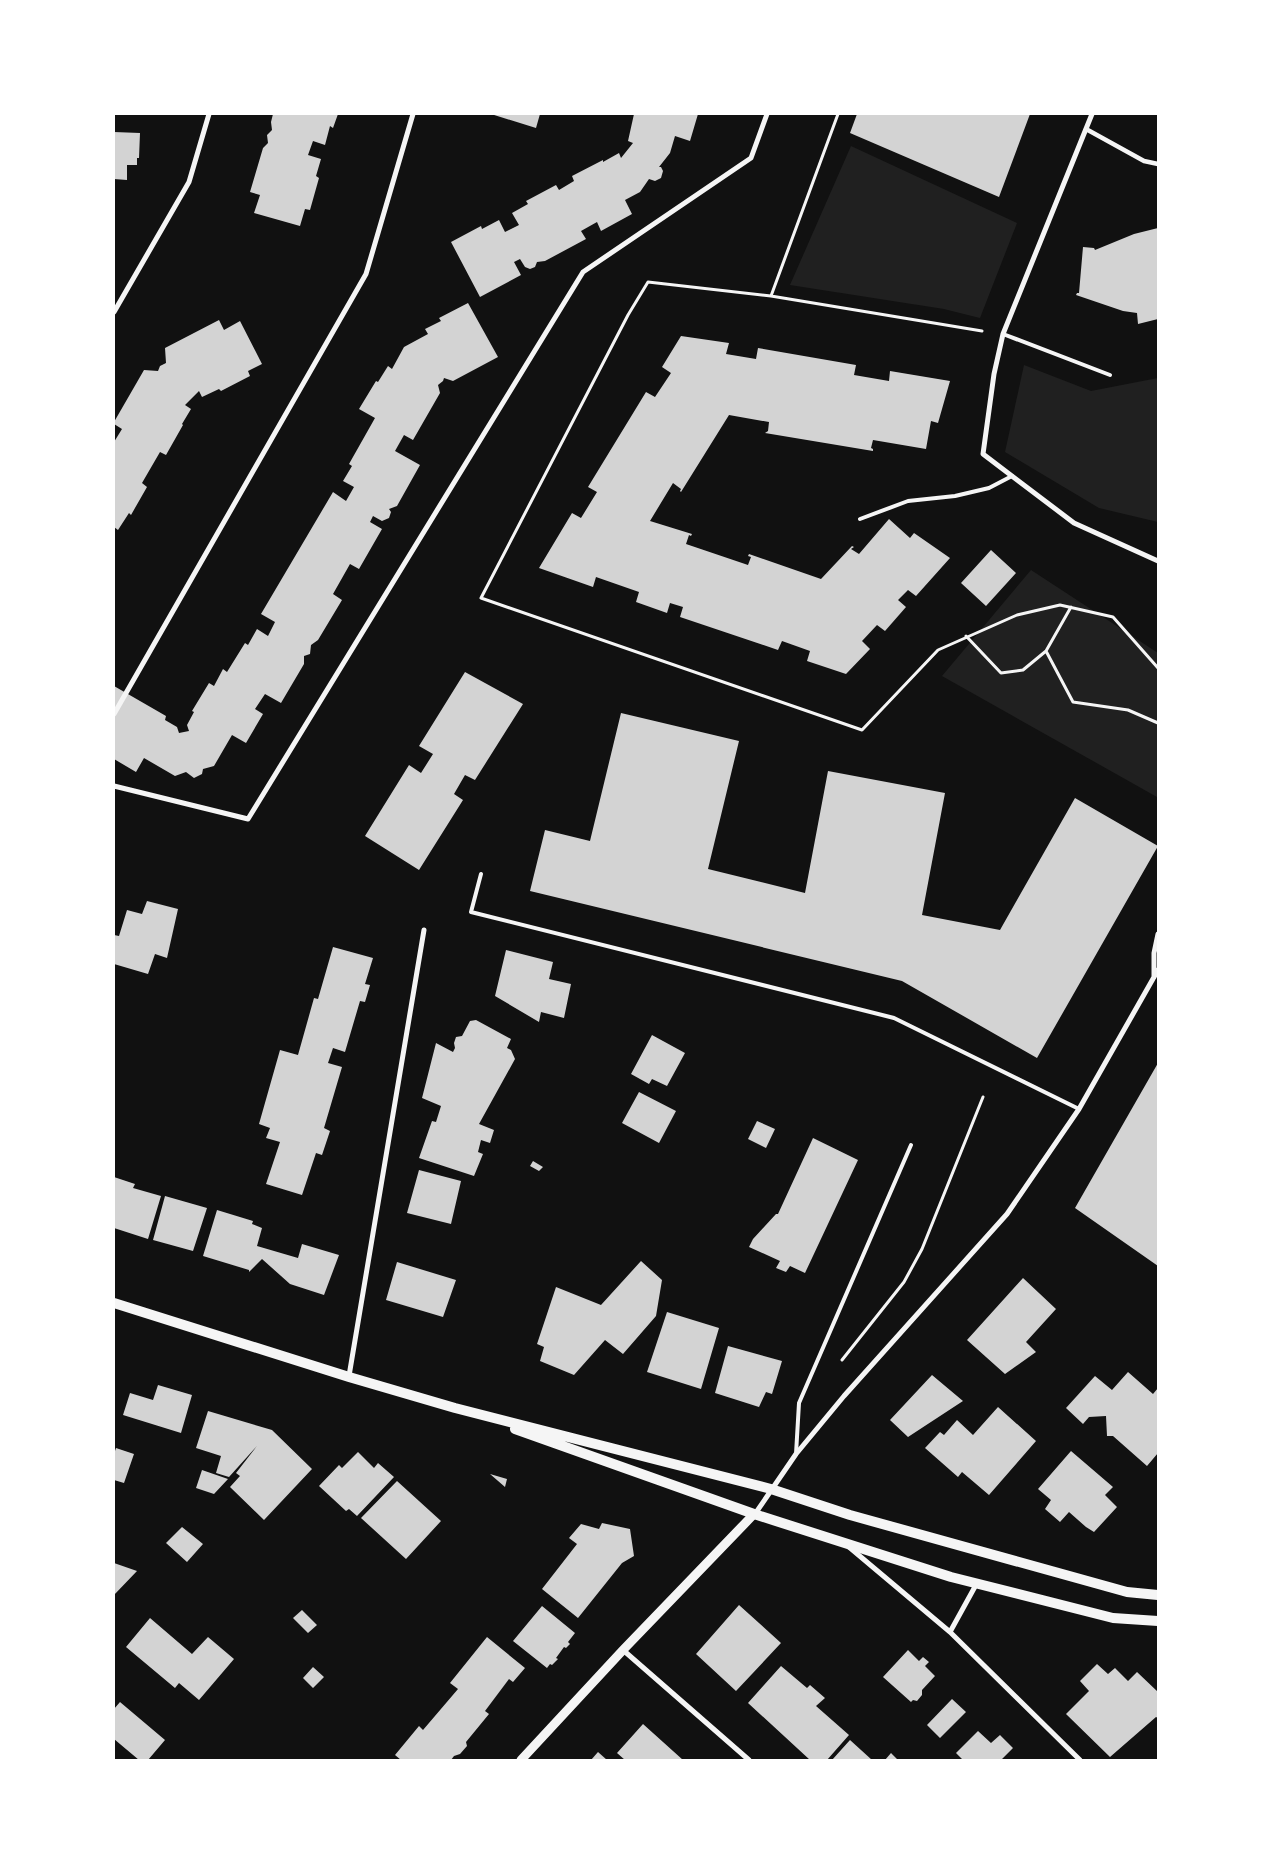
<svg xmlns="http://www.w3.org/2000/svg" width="1272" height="1874" viewBox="0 0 1272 1874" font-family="Inter,sans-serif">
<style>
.green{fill:#202020}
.building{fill:#d3d3d3}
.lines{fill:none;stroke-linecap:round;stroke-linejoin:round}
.path{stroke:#f5f5f5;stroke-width:3}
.service{stroke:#f5f5f5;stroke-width:4}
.pedestrian{stroke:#f5f5f5;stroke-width:4.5}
.minor{stroke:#f5f5f5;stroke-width:5}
.tertiary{stroke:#f5f5f5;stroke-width:9}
.secondary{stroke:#f5f5f5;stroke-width:10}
</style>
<rect width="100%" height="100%" fill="#111"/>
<path class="green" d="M 851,146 L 1017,223 L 980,318 L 944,309 L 790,285 Z
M 1024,365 L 1091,391 L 1158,378 L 1158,522 L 1099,508 L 1005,452 Z
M 1031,570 L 1158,653 L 1158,795 L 1157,797 L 942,676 Z"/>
<path class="building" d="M 273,114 L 338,114 L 333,128 L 330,126 L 325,145 L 313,141 L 308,155 L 321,159 L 316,176 L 319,178 L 310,210 L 305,209 L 300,226 L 254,213 L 260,195 L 250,192 L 263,148 L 268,143 L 267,135 L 272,130 L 271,122 Z
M 491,114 L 540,114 L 536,128 Z
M 634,114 L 698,114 L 690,141 L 675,136 L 670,153 L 659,167 L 661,167 L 663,171 L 661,178 L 655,181 L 649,179 L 640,192 L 625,200 L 632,214 L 601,231 L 597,222 L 581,231 L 586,239 L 545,261 L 537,262 L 535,267 L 530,269 L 525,267 L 520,259 L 514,262 L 521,275 L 480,297 L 451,242 L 481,226 L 482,229 L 499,220 L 505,232 L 519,225 L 512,213 L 528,204 L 526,201 L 556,185 L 559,190 L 574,181 L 572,176 L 603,160 L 603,162 L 619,153 L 621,158 L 633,143 L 628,141 Z
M 857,114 L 1030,114 L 999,197 L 850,133 Z
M 114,132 L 140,133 L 139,158 L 137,158 L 137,165 L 127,165 L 127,180 L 114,179 Z
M 1158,228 L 1158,319 L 1138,324 L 1137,313 L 1123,311 L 1076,295 L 1077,293 L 1079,293 L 1083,247 L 1094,248 L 1095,250 L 1134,234 Z
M 468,303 L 498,357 L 453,381 L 444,378 L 443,381 L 438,385 L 440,393 L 413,440 L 404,435 L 395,451 L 420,465 L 397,506 L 389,509 L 391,512 L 389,518 L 382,521 L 373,516 L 370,522 L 382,529 L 359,569 L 350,564 L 333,594 L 342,600 L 318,640 L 311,645 L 310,654 L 304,656 L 304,664 L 281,703 L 265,694 L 255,709 L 263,714 L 246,743 L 232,735 L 214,766 L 203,769 L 202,774 L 194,778 L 186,772 L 175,776 L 144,758 L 136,772 L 114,759 L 114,686 L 166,716 L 165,720 L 177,727 L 179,733 L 189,731 L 187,725 L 194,712 L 192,711 L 209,683 L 214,686 L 223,669 L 227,672 L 245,643 L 248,645 L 257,629 L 268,636 L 275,622 L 261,614 L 333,492 L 346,501 L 354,487 L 343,481 L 352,466 L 349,464 L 375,418 L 359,409 L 376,381 L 378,382 L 388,366 L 392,369 L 404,347 L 428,334 L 425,329 L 441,321 L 439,318 Z
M 219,320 L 224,330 L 240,321 L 262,364 L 248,371 L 250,376 L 221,391 L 219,389 L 202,397 L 199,391 L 185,405 L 191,409 L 182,424 L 183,425 L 166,455 L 160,452 L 142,483 L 147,487 L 131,515 L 129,513 L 118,530 L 114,527 L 114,442 L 122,429 L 114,424 L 114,422 L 144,370 L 158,371 L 160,366 L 166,363 L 165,348 Z
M 681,336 L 729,343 L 726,354 L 756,359 L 758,348 L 856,365 L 854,375 L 889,381 L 890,371 L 950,381 L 938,423 L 931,421 L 926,449 L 873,440 L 871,448 L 873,449 L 873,451 L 765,433 L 768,431 L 769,422 L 729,415 L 681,492 L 680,491 L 681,489 L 673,483 L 650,521 L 692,534 L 691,536 L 689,535 L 686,544 L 748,565 L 751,557 L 748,556 L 749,554 L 821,579 L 852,546 L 854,547 L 851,549 L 859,554 L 889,519 L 910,538 L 914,533 L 950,558 L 916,596 L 908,590 L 898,600 L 906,607 L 885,631 L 877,625 L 862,641 L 870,649 L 846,674 L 807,661 L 810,651 L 782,641 L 778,650 L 680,617 L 683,607 L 670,603 L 667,613 L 636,602 L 639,592 L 596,577 L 593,587 L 539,568 L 572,513 L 581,518 L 597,492 L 588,487 L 646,392 L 655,397 L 671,373 L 662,367 Z
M 991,550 L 1016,573 L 986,606 L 961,583 Z
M 465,672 L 523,704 L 475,780 L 465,775 L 454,794 L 463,800 L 419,870 L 365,836 L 409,765 L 421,773 L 433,754 L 419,746 Z
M 621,713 L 739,741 L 708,869 L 805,893 L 828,771 L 945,793 L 922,915 L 1000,930 L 1075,798 L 1158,846 L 1037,1058 L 902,981 L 530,891 L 545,830 L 590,841 Z
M 147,901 L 178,909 L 167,958 L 155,954 L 148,974 L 114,964 L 114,935 L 119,936 L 127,910 L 142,914 Z
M 333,947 L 373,958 L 365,984 L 370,985 L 365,1002 L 360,1001 L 345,1052 L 333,1048 L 328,1063 L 342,1067 L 324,1128 L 330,1131 L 322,1155 L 316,1153 L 302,1195 L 266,1184 L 280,1142 L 266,1138 L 270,1128 L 259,1124 L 280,1050 L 298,1055 L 314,998 L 318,999 Z
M 506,950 L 553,962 L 549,979 L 571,984 L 564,1018 L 541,1012 L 539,1022 L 495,996 Z
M 476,1020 L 511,1039 L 507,1048 L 511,1050 L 515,1059 L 479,1124 L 494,1130 L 490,1143 L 481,1140 L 478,1152 L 483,1154 L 474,1176 L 419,1158 L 432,1121 L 436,1122 L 441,1106 L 422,1098 L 436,1043 L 453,1052 L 455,1048 L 454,1043 L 456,1037 L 462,1036 L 470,1021 Z
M 652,1035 L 685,1053 L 667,1086 L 652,1079 L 649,1084 L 631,1074 Z
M 1158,1063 L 1158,1266 L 1075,1208 Z
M 639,1092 L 676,1111 L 659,1143 L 622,1123 Z
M 757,1121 L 775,1129 L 766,1148 L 748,1139 Z
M 813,1138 L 858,1160 L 805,1273 L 790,1266 L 786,1272 L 776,1268 L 780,1261 L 749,1247 L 753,1239 L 776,1214 L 778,1214 Z
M 533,1161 L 543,1167 L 539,1171 L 530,1166 Z
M 419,1170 L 461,1181 L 451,1224 L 407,1213 Z
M 114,1177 L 135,1184 L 133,1188 L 161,1196 L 148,1239 L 114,1228 Z
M 165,1196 L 207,1208 L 193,1251 L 153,1240 Z
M 217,1210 L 253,1221 L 252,1224 L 262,1228 L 257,1246 L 298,1258 L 302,1244 L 339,1255 L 324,1295 L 290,1284 L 262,1259 L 249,1272 L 249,1270 L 203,1256 Z
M 641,1261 L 662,1280 L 656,1316 L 623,1354 L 605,1340 L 574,1375 L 540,1361 L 544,1347 L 537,1344 L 556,1287 L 601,1305 Z
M 397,1262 L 456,1280 L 443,1317 L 386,1300 Z
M 1023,1278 L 1056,1309 L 1026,1342 L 1036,1352 L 1005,1374 L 967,1340 Z
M 667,1312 L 719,1328 L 701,1389 L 647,1372 Z
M 728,1346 L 782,1361 L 772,1394 L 766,1392 L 759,1407 L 715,1393 Z
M 1128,1372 L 1153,1394 L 1158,1388 L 1158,1453 L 1147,1466 L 1113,1436 L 1107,1436 L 1106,1416 L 1089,1417 L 1083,1424 L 1066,1408 L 1095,1376 L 1112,1390 Z
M 932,1375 L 963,1401 L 908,1437 L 890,1420 Z
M 158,1385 L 192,1395 L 181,1433 L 123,1415 L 130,1393 L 153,1400 Z
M 998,1407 L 1036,1441 L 989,1495 L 962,1472 L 958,1477 L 925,1448 L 940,1432 L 944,1435 L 957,1420 L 973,1435 Z
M 208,1411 L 272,1430 L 312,1469 L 264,1520 L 230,1487 L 240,1476 L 236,1473 L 257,1446 L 229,1477 L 216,1473 L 221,1456 L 196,1448 Z
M 116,1448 L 134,1454 L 124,1483 L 114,1480 L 114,1454 Z
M 1071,1451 L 1113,1487 L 1105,1495 L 1117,1507 L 1094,1532 L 1086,1527 L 1069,1512 L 1060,1522 L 1045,1509 L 1051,1500 L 1038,1489 Z
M 358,1452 L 374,1468 L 378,1463 L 394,1477 L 357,1516 L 349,1509 L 346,1511 L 319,1486 L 339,1465 L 342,1468 Z
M 202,1470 L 228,1479 L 214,1494 L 196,1488 Z
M 490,1474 L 507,1479 L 505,1487 Z
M 397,1481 L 441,1521 L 406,1559 L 361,1518 Z
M 602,1523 L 630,1529 L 634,1556 L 622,1563 L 578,1618 L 542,1589 L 577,1544 L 569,1538 L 581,1524 L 599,1529 Z
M 182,1527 L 203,1544 L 187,1562 L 166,1543 Z
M 114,1563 L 137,1571 L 114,1595 Z
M 739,1605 L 781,1643 L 736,1691 L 696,1654 Z
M 542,1606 L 575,1633 L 568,1642 L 570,1644 L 566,1648 L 564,1647 L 556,1658 L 558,1659 L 552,1665 L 550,1664 L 547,1668 L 513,1641 Z
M 302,1610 L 317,1625 L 308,1633 L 293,1618 Z
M 150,1618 L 192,1654 L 208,1637 L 234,1659 L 199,1700 L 179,1683 L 175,1688 L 126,1647 Z
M 487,1637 L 525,1668 L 513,1682 L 509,1679 L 485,1711 L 489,1714 L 466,1742 L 467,1746 L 460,1754 L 454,1756 L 451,1760 L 401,1760 L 395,1755 L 419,1726 L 423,1730 L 458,1689 L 450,1683 Z
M 908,1650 L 919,1661 L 923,1657 L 929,1662 L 925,1666 L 935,1676 L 922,1690 L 922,1695 L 917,1701 L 913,1700 L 911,1702 L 883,1677 Z
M 1097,1664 L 1108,1674 L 1115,1668 L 1128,1681 L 1137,1672 L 1158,1692 L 1158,1718 L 1156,1717 L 1110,1757 L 1066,1714 L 1089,1691 L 1080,1681 Z
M 781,1666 L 807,1688 L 810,1685 L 825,1698 L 816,1706 L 849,1735 L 827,1760 L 810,1760 L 748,1703 Z
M 313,1667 L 324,1677 L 313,1688 L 303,1678 Z
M 952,1699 L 966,1712 L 940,1738 L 927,1725 Z
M 120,1702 L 165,1740 L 148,1760 L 139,1760 L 114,1739 L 114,1709 Z
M 643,1724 L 683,1760 L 625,1760 L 617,1753 Z
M 978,1731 L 991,1743 L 1000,1735 L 1013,1748 L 1001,1760 L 963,1760 L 956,1753 Z
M 850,1740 L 872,1760 L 832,1760 Z
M 598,1752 L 607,1760 L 591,1760 Z
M 891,1753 L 898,1760 L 885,1760 Z"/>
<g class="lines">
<path class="path" d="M 771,296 L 838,114
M 982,331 L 771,296 L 648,282 L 628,315 L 481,598 L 862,730 L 938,650 L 1017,615 L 1060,605 L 1113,617 L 1158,668
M 1071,607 L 1046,651 L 1073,702 L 1128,710 L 1158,723
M 966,636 L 1001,673 L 1023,670 L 1046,651
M 842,1360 L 904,1282 L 922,1249 L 983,1097"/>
<path class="service" d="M 1003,334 L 1110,375
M 860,519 L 908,501 L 955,496 L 989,488 L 1012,476
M 481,874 L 471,912 L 894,1018 L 1079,1109
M 796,1454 L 799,1403 L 911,1145"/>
<path class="pedestrian" d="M 1086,129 L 1144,161 L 1158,164"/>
<path class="minor" d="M 1092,114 L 1003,334 L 994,374 L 983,454 L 1074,523 L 1158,561
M 114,312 L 189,182 L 209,114
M 114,714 L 366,274 L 413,114
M 114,786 L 248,819 L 583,272 L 751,158 L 767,114
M 1154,977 L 1154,953 L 1158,934
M 349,1376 L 424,930
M 755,1514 L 796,1454 L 844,1396 L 1007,1214 L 1079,1109 L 1158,970
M 849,1547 L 950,1632 L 1080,1760
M 950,1632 L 977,1583
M 623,1650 L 749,1760"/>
<path class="tertiary" d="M 521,1760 L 623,1650 L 754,1514"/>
<path class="secondary" d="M 114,1303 L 349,1377 L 455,1408 L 771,1489 L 850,1515 L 1127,1592 L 1158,1595
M 515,1429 L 754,1514 L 951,1577 L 1113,1618 L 1158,1621"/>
</g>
<rect width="1272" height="1874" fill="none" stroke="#ffffff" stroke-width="230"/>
</svg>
